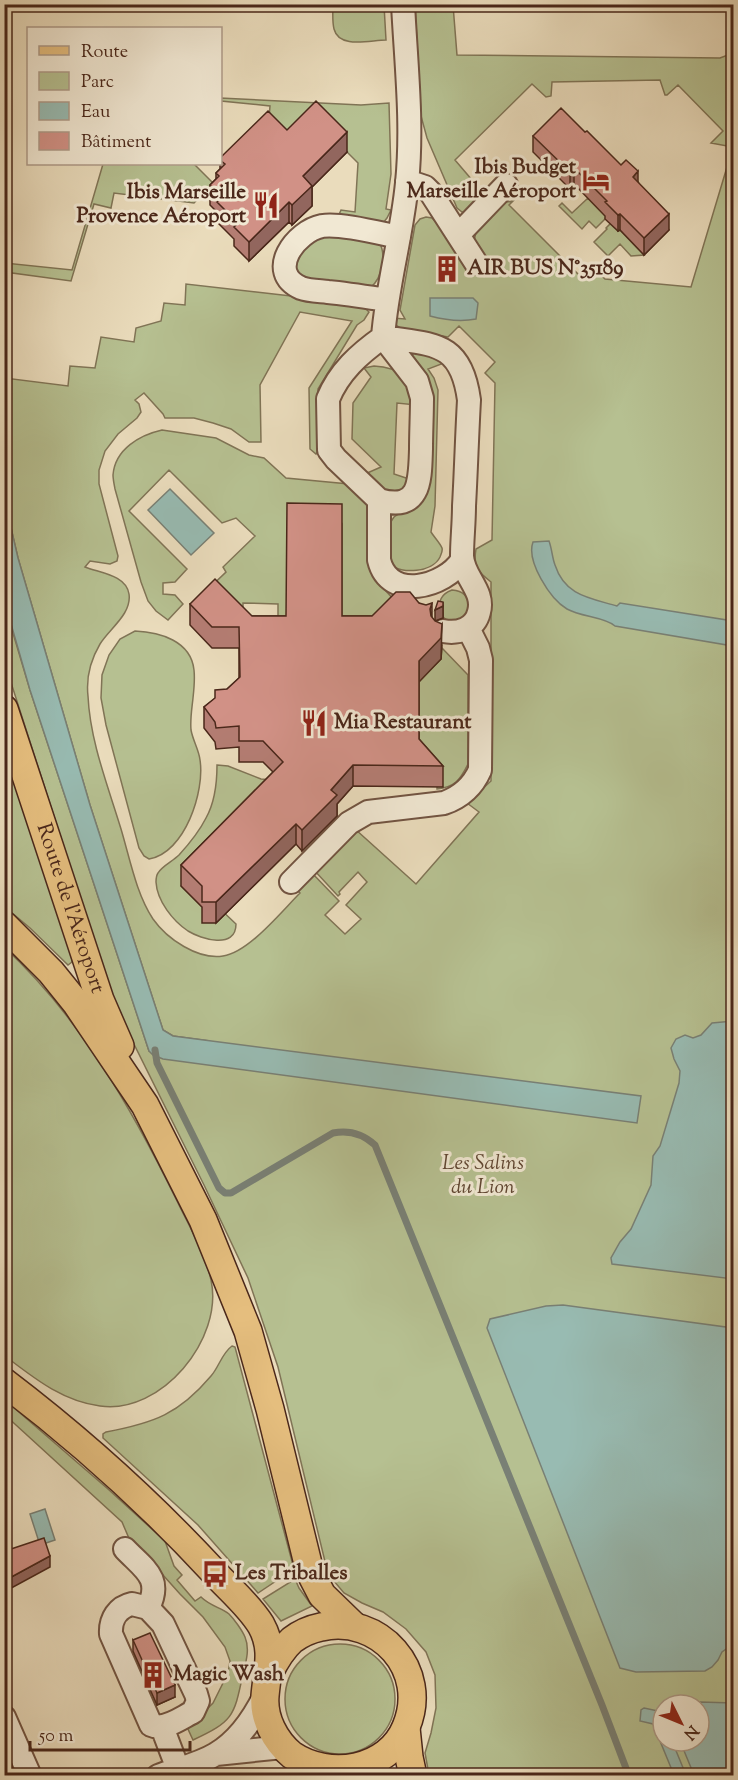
<svg xmlns="http://www.w3.org/2000/svg" width="738" height="1780" viewBox="0 0 738 1780" font-family="'Sorts Mill Goudy',serif">
<style>
.green{fill:#b6c091;stroke:#807456;stroke-width:1.5;fill-rule:evenodd}
.water{fill:#98bbb2;stroke:#798075;stroke-width:1.5}
.lines{fill:none;stroke-linecap:round;stroke-linejoin:round}
.stream{stroke:#798075;stroke-width:7}
.minor-casing{stroke:#725442;stroke-width:26}
.major-casing{stroke:#4a271a;stroke-width:30}
.minor{stroke:#f1e8d3;stroke-width:22}
.major{stroke:#e5be7e;stroke-width:27}
.wall{fill:#b47d73;stroke:#4a271a;stroke-width:1.5}
.shaded-wall{fill:#92665e;stroke:#4a271a;stroke-width:1.5}
.building{fill:#d19186;stroke:#4a271a;stroke-width:1.5}
.labels{text-anchor:middle;dominant-baseline:central;stroke-width:6;stroke-linejoin:round;paint-order:stroke}
.poi-label{font-size:21px;font-weight:bold;fill:#4a271a;stroke:#f1e8d3;text-anchor:start}
.street-label{font-size:21px;fill:#4a271a;stroke:#f1e8d3}
.park-label{font-size:21px;font-style:italic;fill:#604632;stroke:#f1e8d3}
</style>
<rect width="100%" height="100%" fill="#eadcbc"/>
<filter id="stains"><feTurbulence type="fractalNoise" baseFrequency=".00333" numOctaves="4"/><feColorMatrix values="0 0 0 0 .2 0 0 0 0 .09 0 0 0 0 .02 0 0 0 .5 -.17"/></filter>
<radialGradient id="worn" r=".72"><stop offset=".6" stop-color="#630" stop-opacity="0"/><stop offset="1" stop-color="#630" stop-opacity=".3"/></radialGradient>
<path class="green" d="M 333,5 L 384,5 L 386,40 C 370,40 339,49 334,29 C 332,21 333,12 333,5 Z
M 415,5 L 453,5 L 457,55 L 720,58 L 733,53 L 733,1775 L 429,1775 L 425,1753 L 431,1733 L 436,1708 L 435,1675 L 426,1652 L 406,1629 L 383,1612 L 362,1603 L 344,1593 L 328,1574 L 278,1367 L 248,1278 L 204,1185 L 115,1006 L 5,664 L 4,603 L 30,690 L 149,1051 L 210,1041 L 173,1036 L 163,1030 L 90,805 L 18,558 L 5,502 L 5,378 L 68,386 L 70,366 L 95,368 L 101,337 L 134,342 L 136,328 L 161,321 L 164,303 L 185,305 L 186,284 L 361,304 L 369,312 L 364,320 L 357,325 L 318,389 L 317,452 L 316,454 L 310,449 L 309,388 L 352,321 L 300,312 L 260,385 L 261,442 L 249,442 L 231,429 L 213,423 L 194,418 L 165,418 L 163,414 L 144,393 L 135,400 L 139,404 L 141,412 L 137,418 L 118,434 L 105,451 L 99,470 L 99,484 L 118,556 L 117,561 L 110,564 L 90,561 L 85,567 C 100,573 126,575 129,594 C 132,614 109,629 100,644 C 90,661 86,678 88,696 C 90,741 108,786 121,829 C 130,859 136,893 153,919 C 167,939 198,960 223,956 C 249,952 281,912 300,893 L 295,888 L 312,873 L 339,901 L 325,915 L 345,934 L 361,919 L 346,905 L 367,882 L 358,872 L 339,892 L 340,894 L 338,896 L 314,870 L 355,829 L 416,884 L 479,812 L 467,803 L 491,781 L 491,582 C 477,571 473,567 476,549 L 492,540 L 495,383 L 485,373 L 495,362 L 459,326 L 448,337 L 402,329 L 396,325 L 393,318 L 405,319 L 400,310 L 415,225 L 420,219 L 426,217 L 432,218 L 439,225 L 467,271 L 486,259 L 474,241 L 476,232 L 506,202 L 513,201 L 509,205 L 580,276 L 591,266 L 605,279 L 691,287 L 733,147 L 711,143 L 723,131 L 678,85 L 667,95 L 665,95 L 660,80 L 552,82 L 551,96 L 546,97 L 532,84 L 455,160 L 484,194 L 466,212 L 462,212 L 457,208 L 427,138 L 421,116 ZM 663,1705 L 699,1705 L 699,1741 L 663,1741 Z
M 220,98 L 361,105 L 389,103 L 391,174 L 386,209 L 391,210 L 387,218 L 383,223 L 338,217 L 341,210 L 355,212 L 358,163 L 316,121 L 289,147 L 268,131 L 270,106 L 221,101 Z
M 103,164 L 194,164 L 213,183 L 194,203 L 114,193 L 111,208 L 94,204 L 71,281 L 5,272 L 5,263 L 72,270 Z
M 588,198 L 607,217 L 596,228 L 589,221 L 582,229 L 559,206 L 562,203 L 572,213 Z
M 612,222 L 618,231 L 620,230 L 644,255 L 631,256 L 620,244 L 608,256 L 594,242 L 607,229 L 606,228 Z
M 333,234 L 379,242 C 387,255 382,278 371,287 L 308,281 L 296,272 L 294,256 L 308,241 Z
M 417,350 L 444,363 L 428,369 L 434,378 L 438,390 L 435,506 L 431,532 C 434,537 440,543 442,548 C 443,551 441,554 440,557 C 433,572 401,575 390,564 L 388,526 L 394,517 L 409,507 L 426,490 L 430,482 L 432,395 L 411,356 L 413,353 Z
M 374,366 C 402,367 409,380 416,405 L 397,403 L 394,474 L 412,480 L 410,484 L 397,494 L 385,492 L 365,474 L 381,467 L 352,439 L 353,403 L 371,377 L 364,368 Z
M 162,430 L 216,438 L 249,455 L 264,458 L 286,478 L 349,484 L 369,502 C 369,522 363,561 375,577 C 383,590 396,601 407,613 L 342,624 L 342,525 L 286,623 L 278,623 L 278,604 L 243,603 L 243,623 L 202,595 L 226,572 L 223,567 L 255,536 L 236,518 L 222,523 L 169,470 L 129,511 L 187,569 L 175,582 L 163,583 L 163,594 L 175,595 L 183,604 L 168,620 L 156,611 L 148,601 L 141,582 L 115,489 C 114,484 113,479 113,475 C 115,449 140,435 162,430 Z
M 452,590 C 464,591 467,596 471,607 L 463,620 L 448,621 L 443,617 L 443,613 L 440,613 C 438,601 441,594 452,590 Z
M 135,631 C 160,632 191,641 194,670 C 195,679 194,689 193,698 C 192,708 190,719 191,730 C 193,741 199,750 200,760 C 205,791 185,853 149,859 L 144,856 L 139,848 L 106,725 L 101,698 L 102,675 L 109,655 L 120,639 Z
M 442,648 L 468,675 L 468,764 C 460,780 455,787 437,789 L 437,787 L 442,786 L 419,760 L 419,682 L 441,659 Z
M 4,743 L 71,952 L 72,962 L 68,965 L 30,928 L 5,907 Z
M 217,765 L 228,766 L 261,779 L 285,781 L 181,886 L 202,907 L 217,906 L 236,924 C 236,950 201,939 188,931 C 173,921 157,901 156,882 C 156,879 156,876 158,873 C 162,866 173,861 179,855 C 189,844 199,832 206,818 C 215,802 217,783 217,765 Z
M 4,947 C 80,1017 132,1109 177,1201 C 189,1226 205,1253 211,1280 C 224,1339 161,1415 100,1406 C 62,1401 34,1378 5,1356 Z
M 232,1346 L 235,1347 L 294,1569 L 258,1593 L 198,1525 L 103,1438 L 103,1434 L 106,1432 C 154,1423 179,1414 211,1376 C 219,1367 222,1353 232,1346 Z
M 5,1400 L 108,1489 L 165,1541 L 174,1566 L 182,1575 L 177,1580 L 195,1601 L 201,1597 C 210,1606 222,1608 229,1614 C 234,1619 242,1630 245,1637 C 250,1649 246,1662 243,1674 C 234,1716 234,1721 193,1740 L 187,1727 L 197,1719 L 213,1703 L 228,1673 L 230,1661 L 225,1647 L 203,1617 L 180,1594 L 154,1565 L 134,1550 L 122,1522 L 5,1415 Z
M 295,1579 L 299,1588 L 312,1606 L 281,1621 L 263,1599 Z
M285 1699a55 55 0 1 1 110 0a55 55 0 1 1-110 0Z"/>
<path class="water" d="M 430,298 L 473,298 L 478,303 L 476,319 C 461,322 445,320 430,316 Z
M 170,489 L 214,533 L 191,555 L 148,510 Z
M 5,502 L 18,558 L 90,805 L 163,1030 L 173,1036 L 641,1096 L 637,1123 L 163,1059 L 153,1055 L 149,1051 L 30,690 L 5,603 Z
M 549,541 C 552,549 552,557 555,565 C 565,596 590,598 617,606 L 620,603 L 733,621 L 733,646 L 615,626 C 605,617 581,617 567,609 C 550,599 526,561 533,542 Z
M 733,1021 L 733,1279 L 612,1264 L 611,1258 L 620,1242 L 631,1229 L 651,1185 L 653,1156 L 660,1146 L 679,1083 L 680,1071 L 674,1059 L 671,1048 L 676,1039 L 685,1035 L 693,1038 L 701,1035 L 712,1023 Z
M 563,1305 L 733,1328 L 733,1648 L 729,1647 L 722,1652 L 718,1660 L 712,1667 L 705,1671 L 636,1672 L 620,1668 L 487,1328 L 490,1319 L 546,1306 Z
M 45,1509 L 55,1540 L 40,1545 L 30,1514 Z
M 700,1702 L 733,1703 L 733,1775 L 694,1775 L 680,1741 L 699,1741 L 699,1705 L 695,1705 Z
M 644,1708 L 663,1712 L 663,1741 L 672,1741 L 686,1775 L 674,1775 L 653,1724 L 640,1721 L 641,1710 Z"/>
<g class="lines">
<path class="stream" d="M 155,1050 L 157,1063 L 219,1188 L 225,1193 L 231,1193 L 333,1133 C 348,1130 363,1134 375,1145 L 602,1705 L 629,1776"/>
<defs>
<path id="minor" d="M 407,181 L 425,187 L 431,193 L 476,263
M 458,235 L 506,185
M 387,300 C 367,297 348,294 328,292 C 320,291 309,291 301,288 C 265,272 296,231 322,226 C 341,223 379,233 399,237
M 379,500 C 421,512 420,480 421,449 C 421,432 422,415 422,398 L 417,381 L 383,337 C 387,285 402,235 407,183 C 413,124 406,64 403,4
M 443,631 C 458,634 475,629 479,612 C 485,591 463,577 462,556 C 462,540 464,523 464,506 C 466,471 467,435 469,400 C 461,340 432,345 383,337 C 359,354 339,372 328,399 L 329,450 L 336,459 L 379,500 L 379,560 C 389,602 445,587 462,560
M 291,882 L 349,823 L 368,812 L 444,803 C 461,797 473,786 480,770 L 481,660 L 478,648 L 468,628
M 125,1549 C 144,1569 163,1578 148,1608
M 132,1604 L 148,1608 L 163,1624 L 196,1694 L 198,1701 L 193,1712 C 181,1718 164,1731 151,1725 L 111,1634 C 110,1619 118,1607 132,1604 Z
M 4,1717 L 30,1776
M 162,1727 L 178,1769
M 216,1754 L 283,1747
M 158,1776 C 176,1769 198,1765 216,1754 C 238,1741 253,1719 264,1697"/>
<g id="major">
<path id="s1" d="M 4,709 L 100,1000 L 120,1046"/>
<path d="M 4,925 L 51,972 L 76,1003 L 145,1105 L 203,1220 L 248,1331 L 270,1409 L 310,1572 L 322,1595 L 354,1626"/>
<path d="M 4,1382 C 79,1439 149,1502 213,1571 C 228,1588 249,1605 261,1625 C 275,1650 267,1670 265,1696 C 263,1718 275,1741 292,1755 C 329,1780 388,1771 406,1727 C 430,1670 379,1614 321,1627 C 311,1629 300,1634 292,1640 C 281,1650 275,1661 269,1673"/>
<path d="M 406,1728 L 409,1757 L 413,1776"/>
</g>
</defs>
<use href="#minor" class="minor-casing"/>
<use href="#major" class="major-casing"/>
<use href="#minor" class="minor"/>
<use href="#major" class="major"/>
</g>
<path class="wall" d="M 287,130 L 347,152 L 312,187 L 312,206 L 292,225 L 289,222 L 249,261 L 234,246 L 234,239 L 217,222 L 217,212 L 210,205 L 210,185 L 216,179 L 216,173 L 220,169 L 220,158 Z
M 585,132 L 638,182 L 669,230 L 644,255 L 620,230 L 618,231 L 605,219 L 605,216 L 574,184 L 570,189 L 533,152 L 533,136 Z
M 443,602 L 443,618 L 435,621 L 442,645 L 441,659 L 419,681 L 419,739 L 443,766 L 443,787 L 353,786 L 337,804 L 337,816 L 302,851 L 296,844 L 216,923 L 202,923 L 202,907 L 181,886 L 181,865 L 273,772 L 263,762 L 239,762 L 239,747 L 216,749 L 215,742 L 204,728 L 204,707 L 227,689 L 239,678 L 239,648 L 212,648 L 190,625 L 190,604 L 252,616 L 372,616 L 419,603 L 435,621 Z
M 133,1640 L 175,1697 L 157,1705 L 133,1651 Z"/>
<path class="shaded-wall" d="M 347,132 L 347,152 L 312,187 L 312,206 L 292,225 L 292,205 L 303,176 Z
M 574,168 L 574,184 L 570,189 L 570,172 Z
M 638,171 L 638,188 L 633,177 Z
M 289,202 L 289,222 L 249,261 L 249,242 Z
M 620,214 L 620,230 L 618,231 L 618,215 Z
M 669,214 L 669,230 L 644,255 L 644,238 Z
M 432,603 L 432,624 L 430,609 Z
M 443,606 L 443,618 L 435,621 L 435,610 Z
M 442,624 L 441,659 L 419,682 L 419,661 Z
M 353,765 L 353,786 L 337,804 L 337,816 L 302,851 L 302,830 L 331,790 Z
M 296,824 L 296,844 L 216,923 L 216,902 Z
M 10,1483 L 10,1503 L 4,1515 L 4,1494 Z
M 50,1556 L 50,1567 L 4,1592 L 4,1581 Z
M 175,1685 L 175,1697 L 157,1705 L 157,1693 Z"/>
<path class="building" d="M 316,101 L 347,132 L 303,176 L 312,186 L 292,205 L 289,202 L 249,242 L 234,227 L 238,223 L 217,202 L 222,197 L 210,185 L 219,176 L 216,173 L 225,164 L 220,160 L 220,158 L 268,111 L 287,130 Z
M 561,108 L 585,132 L 587,131 L 621,165 L 626,160 L 638,171 L 633,177 L 669,214 L 644,238 L 620,214 L 618,215 L 605,202 L 607,201 L 574,168 L 570,172 L 533,136 Z
M 287,503 L 342,504 L 342,616 L 372,616 L 396,592 L 410,592 L 419,603 L 426,605 L 432,603 L 430,609 L 431,616 L 435,621 L 442,624 L 441,638 L 419,661 L 419,739 L 443,766 L 353,765 L 331,790 L 337,795 L 302,830 L 296,824 L 216,902 L 202,902 L 202,886 L 181,865 L 283,762 L 263,741 L 239,741 L 239,726 L 216,728 L 215,722 L 204,707 L 215,698 L 215,690 L 227,689 L 240,677 L 239,627 L 212,627 L 190,604 L 215,579 L 252,616 L 286,616 Z
M 438,601 L 443,602 L 443,606 L 435,610 Z
M 4,1480 L 10,1483 L 4,1494 Z
M 44,1538 L 50,1556 L 4,1581 L 4,1570 L 10,1556 L 8,1550 Z
M 150,1633 L 175,1685 L 157,1693 L 133,1640 Z"/>
<defs>
<symbol id="hotel-bare" viewBox="-9 -9 18 18"><path d="M-6-4.5h1.5V1H6V5H4.5V3h-9V5H-6ZM-4 0a1.8 1.8 0 1 1 3.6 0ZM.5 0V-2.5h3Q6-2.5 6 0Z" fill="#8f2418" stroke="#f1e8d3" stroke-width="2.5" paint-order="stroke"/></symbol>
<symbol id="restaurant-bare" viewBox="-9 -9 18 18"><path d="M-5-6h1v4h1v-4h1v4h1v-4h1v5L-1.5 .5V6h-2V.5L-5-1ZM5-6V6H3V1.5H1.5Q1.5-4 5-6Z" fill="#8f2418" stroke="#f1e8d3" stroke-width="2.5" paint-order="stroke"/></symbol>
<symbol id="building-bare" viewBox="-9 -9 18 18"><path d="M-4-6H4V6H1V3H-1V6H-4ZM-2.5-4.3h1.7v1.8h-1.7ZM.8-4.3h1.7v1.8H.8ZM-2.5-1h1.7V.8h-1.7ZM.8-1h1.7V.8H.8Z" fill="#8f2418" stroke="#f1e8d3" stroke-width="2.5" paint-order="stroke"/></symbol>
<symbol id="bus-bare" viewBox="-9 -9 18 18"><path d="M-5-6H5V4H4V6H2V4H-2V6H-4V4H-5ZM-3.5-4V0h7V-4ZM-3.5 1.2v1.5H-2V1.2ZM2 1.2v1.5H3.5V1.2Z" fill="#8f2418" stroke="#f1e8d3" stroke-width="2.5" paint-order="stroke"/></symbol>
</defs>
<g fill-rule="evenodd">
<use href="#hotel-bare" x="577" y="161" width="38" height="38"/>
<use href="#restaurant-bare" x="247" y="186" width="38" height="38"/>
<use href="#building-bare" x="428" y="250" width="38" height="38"/>
<use href="#restaurant-bare" x="295" y="704" width="38" height="38"/>
<use href="#bus-bare" x="196" y="1555" width="38" height="38"/>
<use href="#building-bare" x="134" y="1656" width="38" height="38"/>
</g>
<g class="labels">
<g class="poi-label">
<text x="576" y="168" text-anchor="end">Ibis Budget<tspan x="576" dy="24">Marseille Aéroport</tspan></text>
<text x="246" y="193" text-anchor="end">Ibis Marseille<tspan x="246" dy="24">Provence Aéroport</tspan></text>
<text x="467" y="269">AIR BUS N°35189</text>
<text x="334" y="723">Mia Restaurant</text>
<text x="235" y="1574">Les Triballes</text>
<text x="173" y="1675">Magic Wash</text>
</g>
<g class="street-label">
<text stroke="none"><textPath href="#s1" startOffset="210">Route de l'Aéroport</textPath></text>
</g>
<g class="park-label">
<text x="483" y="1164">Les Salins<tspan x="483" dy="24">du Lion</tspan></text>
</g>
</g>
<rect width="738" height="1780" fill="none" stroke="#eadcbc" stroke-width="24"/>
<rect x="6" y="6" width="726" height="1768" fill="none" stroke="#4a271a" stroke-width="3"/>
<rect x="12" y="12" width="714" height="1756" fill="none" stroke="#4a271a" stroke-width="1.5"/>
<rect x="27" y="27" width="195" height="138" fill="#f1e8d3" stroke="#ae9b89" stroke-width="1.5"/>
<rect x="39" y="46" width="30" height="9" fill="#e5be7e" stroke="#ae9b89" stroke-width="1.5"/>
<text x="81" y="57" font-size="18" fill="#4a271a">Route</text>
<rect x="39" y="72" width="30" height="18" fill="#b6c091" stroke="#ae9b89" stroke-width="1.5"/>
<text x="81" y="87" font-size="18" fill="#4a271a">Parc</text>
<rect x="39" y="102" width="30" height="18" fill="#98bbb2" stroke="#ae9b89" stroke-width="1.5"/>
<text x="81" y="117" font-size="18" fill="#4a271a">Eau</text>
<rect x="39" y="132" width="30" height="18" fill="#d19186" stroke="#ae9b89" stroke-width="1.5"/>
<text x="81" y="147" font-size="18" fill="#4a271a">Bâtiment</text>
<g transform="translate(681 1723) rotate(133)"><circle r="28" fill="#f1e8d3" stroke="#ae9b89" stroke-width="1.5"/>
<path d="M0-4.5L10 22L0 15L-10 22Z" fill="#8f2418"/>
<text y="-9" font-size="16" font-weight="bold" text-anchor="middle" fill="#4a271a">N</text>
</g>
<path d="M30 1741v9h160v-9" fill="none" stroke="#4a271a" stroke-width="3"/>
<text x="39" y="1741" font-size="18" fill="#4a271a" stroke="#f1e8d3" stroke-width="4.5" paint-order="stroke">50 m</text>
<rect width="100%" height="100%" filter="url(#stains)"/>
<rect width="100%" height="100%" fill="url(#worn)"/>
</svg>
